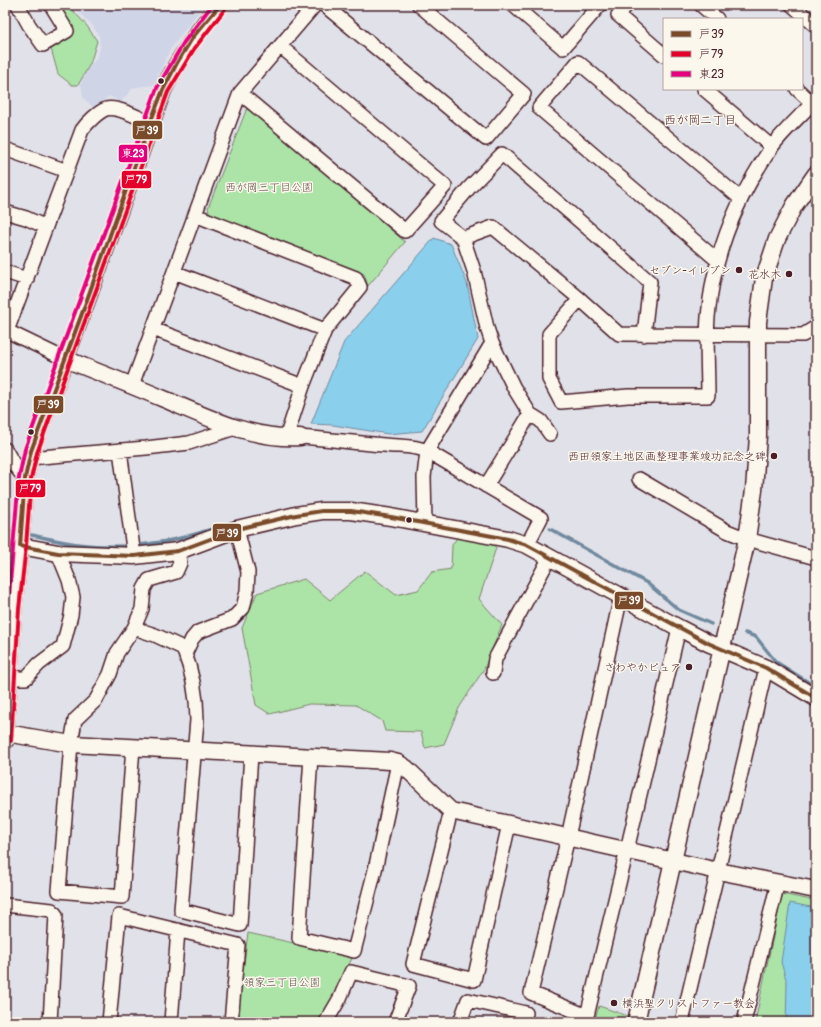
<svg xmlns="http://www.w3.org/2000/svg" width="821" height="1027" viewBox="0 0 821 1027" font-family="Pangolin,'Klee One',sans-serif">
<style>
.built{fill:#cfd4e7}
.green{fill:#ace4a8;stroke:#7b826a}
.water{fill:#8acfeb;stroke:#70899e}
.lines{fill:none;stroke-linecap:round;stroke-linejoin:round}
.stream{stroke:#70899e;stroke-width:3.5}
.minor-casing{stroke:#4a1f2b;stroke-width:16}
.tertiary-casing{stroke:#4a1f2b;stroke-width:19}
.minor{stroke:#fbf7ec;stroke-width:13}
.tertiary{stroke:#fbf7ec;stroke-width:16}
.bus-1-casing{stroke:#fbf7ec;stroke-width:7}
.bus-2-casing{stroke:#fbf7ec;stroke-width:7}
.bus-3-casing{stroke:#fbf7ec;stroke-width:7}
.bus-1{stroke:#7a4b2a;stroke-width:4}
.bus-2{stroke:#e4002b;stroke-width:4}
.bus-3{stroke:#e5007d;stroke-width:4}
.bus-dot{fill:#4a1f2b;stroke:#fbf7ec;stroke-width:1.5}
.labels{text-anchor:middle;dominant-baseline:central;stroke-width:3;stroke-linejoin:round;paint-order:stroke}
.park-label{font-size:11px;fill:#62504a;stroke:#fbf7ec}
.poi-label{font-size:11px;fill:#4a1f2b;stroke:#fbf7ec;text-anchor:end}
.neighbourhood-label{font-size:12px;fill:#4a1f2b;stroke:#fbf7ec}
.line-badge{stroke:#fbf7ec;stroke-width:1.5}
.badge-label{font-size:11px;text-anchor:middle;font-weight:bold;fill:#fff}
</style>
<rect width="100%" height="100%" fill="#e1e2e9"/>
<filter id="ink" filterUnits="userSpaceOnUse"><feTurbulence type="fractalNoise" baseFrequency=".025" numOctaves="2"/><feDisplacementMap in="SourceGraphic" scale="8" xChannelSelector="R" yChannelSelector="G"/><feConvolveMatrix kernelMatrix="1 2 1 2 8 2 1 2 1" color-interpolation-filters="sRGB"/></filter>
<g filter="url(#ink)">
<path class="built" d="M 71,5 L 205,5 L 192,20 L 170,50 L 153,85 L 137,87 L 132,89 L 121,102 L 109,96 L 94,108 L 83,98 L 81,84 L 84,74 L 98,56 L 100,47 L 99,36 L 92,25 Z"/>
<path class="green" d="M 56,5 L 68,5 L 87,26 L 97,41 L 90,64 L 78,85 L 72,85 L 58,74 L 50,45 L 72,32 Z
M 250,107 L 405,242 L 368,286 L 364,274 L 210,216 L 208,208 L 247,108 Z
M 457,538 L 492,543 L 496,548 L 479,599 L 502,625 L 484,669 L 459,708 L 444,744 L 425,748 L 421,732 L 385,731 L 382,721 L 356,705 L 309,704 L 270,714 L 256,705 L 242,628 L 257,593 L 304,579 L 330,600 L 365,571 L 396,595 L 418,590 L 432,572 L 451,569 L 452,545 Z
M 782,894 L 816,901 L 816,1022 L 755,1022 Z
M 248,933 L 353,956 L 335,995 L 321,1022 L 236,1022 Z
M 599,1006 L 628,1016 L 627,1022 L 594,1022 Z"/>
<path class="water" d="M 434,238 L 451,244 L 467,283 L 478,339 L 422,431 L 388,434 L 333,425 L 311,424 L 344,342 Z
M 790,903 L 816,908 L 816,1022 L 786,1022 L 787,983 L 781,962 Z"/>
<g class="lines">
<path class="stream" d="M 550,529 L 647,583 L 679,610 L 711,624
M 5,530 L 18,532
M 26,534 C 39,536 52,540 65,542 C 114,551 165,545 212,529
M 745,633 L 756,637 L 776,662 L 816,687"/>
<defs>
<path id="minor" d="M 18,5 L 29,25 L 43,45 L 67,31 L 51,5
M 324,5 L 486,139 L 524,94 L 419,5
M 513,5 L 563,48 L 600,5
M 627,5 L 618,15 L 664,55
M 701,5 L 717,19
M 792,5 L 816,26
M 704,89 L 772,147
M 797,89 L 812,103
M 240,93 L 405,231 L 445,186 L 280,46
M 5,149 L 67,171
M 5,212 L 26,218 L 46,227
M 195,215 L 356,278 L 360,287 L 325,330 L 303,386 L 286,438
M 463,238 L 493,227 L 580,299 L 619,334 L 803,335 L 816,327
M 717,260 L 539,108 L 578,62 L 741,199
M 5,272 L 27,279
M 174,272 L 325,330
M 580,299 L 549,334 L 549,379 L 561,402 L 628,396 L 708,396 C 708,370 706,343 708,317 C 713,256 737,198 771,148 C 783,131 802,115 816,99
M 153,329 L 303,386
M 5,330 L 65,359
M 7,331 L 82,130 C 87,123 98,112 106,109 C 117,106 140,118 150,123
M 132,385 L 240,93 L 315,5
M 550,434 L 541,421 L 530,414 L 514,388 L 492,343 L 487,328 L 474,271 L 463,238 L 441,221 L 469,188 L 502,154 L 650,282 L 644,335
M 300,437 C 328,439 356,443 384,445 C 399,447 413,445 427,451 L 541,518 L 527,545
M 5,449 L 14,465 L 25,478
M 120,450 L 134,556
M 29,458 L 146,448 L 189,443 L 235,428
M 639,479 L 727,531 L 747,539 L 816,558
M 486,486 L 530,414
M 425,523 L 424,477 L 427,451 L 492,343
M 621,596 L 568,837 L 531,993 L 587,1016 L 627,850 L 679,628
M 134,628 L 155,635 L 183,648 C 192,671 197,695 197,720 L 181,910 L 240,925 L 251,754
M 185,654 L 192,639 L 198,632 L 232,619 L 243,608 L 247,591 L 248,572 L 237,529
M 493,673 L 495,659 L 550,557
M 9,678 L 26,678 L 39,664 L 63,646 L 71,615 L 73,597 L 69,580 L 58,553
M 133,747 L 122,897 L 59,891 L 71,744 L 75,720 L 96,700 L 110,674 L 117,653 L 134,628 L 142,609 L 144,589 L 149,580 L 176,572 L 180,563 L 178,551
M 311,757 L 299,938 L 354,951 L 375,870 L 398,763
M 451,811 L 413,964 L 474,980 L 509,824
M 5,905 L 52,910 L 56,915 L 50,1022
M 109,1022 L 119,916 L 238,945 L 231,1022
M 171,1022 L 178,930
M 326,1022 L 340,998 L 351,972 L 409,986 L 395,1022
M 460,1022 L 468,1000 L 526,1013 L 523,1022
M 682,1022 L 766,668
M 744,1022 L 778,882"/>
<path id="tertiary" d="M 65,359 C 98,372 131,385 164,399 C 207,417 252,440 300,437
M 5,543 L 58,553 L 134,556 L 178,551 L 237,529 L 296,515 L 322,511 L 351,511 L 391,517 L 508,539 L 527,545 L 679,628 L 708,643 L 766,668 L 816,698
M 6,733 L 71,744 L 390,761 L 398,763 L 406,768 L 451,811 L 718,871 L 816,890
M 5,741 L 13,608 L 20,546 L 25,478 L 31,451 L 84,308 L 163,90 C 179,59 197,31 220,5
M 636,1022 L 747,539 L 754,490 L 758,436 L 758,322 L 764,278 L 777,239 L 794,206 L 816,174"/>
</defs>
<use href="#minor" class="minor-casing"/>
<use href="#tertiary" class="tertiary-casing"/>
<use href="#minor" class="minor"/>
<use href="#tertiary" class="tertiary"/>
<defs>
<path id="bus-1" d="M 20,546 L 58,553 L 134,556 L 178,551 L 237,529 L 296,515 L 322,511 L 351,511 L 391,517 L 508,539 L 527,545 L 708,643 L 766,668 L 816,698
M 20,546 L 25,478 L 31,451 L 84,308 L 150,123 L 163,90 L 177,63 L 193,37 L 220,5"/>
<path id="bus-2" d="M 11,741 L 19,609 L 26,546 L 31,479 L 37,453 L 168,92 L 194,49 L 225,9"/>
<path id="bus-3" d="M 5,641 L 19,478 L 25,449 L 157,88 L 184,42 L 212,5"/>
</defs>
<use href="#bus-1" class="bus-1-casing"/>
<use href="#bus-2" class="bus-2-casing"/>
<use href="#bus-3" class="bus-3-casing"/>
<use href="#bus-1" class="bus-1"/>
<use href="#bus-2" class="bus-2"/>
<use href="#bus-3" class="bus-3"/>
</g>
</g>
<g class="bus-dot">
<circle cx="161" cy="81" r="3.5"/>
<circle cx="739" cy="270" r="4"/>
<circle cx="789" cy="274" r="4"/>
<circle cx="31" cy="432" r="3.5"/>
<circle cx="774" cy="456" r="4"/>
<circle cx="409" cy="520" r="3.5"/>
<circle cx="689" cy="667" r="4"/>
<circle cx="614" cy="1003" r="4"/>
</g>
<g class="labels">
<g class="park-label">
<text x="269" y="187">西が岡三丁目公園</text>
<text x="282" y="982">領家三丁目公園</text>
</g>
<g class="poi-label">
<text x="731" y="270">セブン-イレブン</text>
<text x="781" y="274">花水木</text>
<text x="766" y="456">西田領家土地区画整理事業竣功記念之碑</text>
<text x="681" y="667">さわやかピュア</text>
<text x="622" y="1003" text-anchor="start">横浜聖クリストファー教会</text>
</g>
<g class="neighbourhood-label">
<text x="700" y="120">西が岡二丁目</text>
</g>
</g>
<g class="line-badge">
<rect x="132" y="120" width="31" height="20" rx="4" fill="#7a4b2a"/>
<rect x="118" y="144" width="30" height="19" rx="4" fill="#e5007d"/>
<rect x="121" y="170" width="31" height="19" rx="4" fill="#e4002b"/>
<rect x="33" y="395" width="31" height="19" rx="4" fill="#7a4b2a"/>
<rect x="15" y="479" width="31" height="19" rx="4" fill="#e4002b"/>
<rect x="212" y="523" width="30" height="19" rx="4" fill="#7a4b2a"/>
<rect x="614" y="591" width="30" height="19" rx="4" fill="#7a4b2a"/>
</g>
<g class="badge-label">
<text x="147" y="134">戸39</text>
<text x="133" y="157">東23</text>
<text x="136" y="183">戸79</text>
<text x="48" y="408">戸39</text>
<text x="30" y="492">戸79</text>
<text x="227" y="537">戸39</text>
<text x="629" y="604">戸39</text>
</g>
<rect width="821" height="1027" fill="none" stroke="#fbf7ec" stroke-width="20"/>
<rect x="10" y="10" width="801" height="1007" fill="none" stroke="#4a1f2b" stroke-width="1.5" filter="url(#ink)"/>
<rect x="663" y="18" width="140" height="72" fill="#fbf7ec" stroke="#b4a19f"/>
<rect x="671" y="31" width="20" height="6" fill="#7a4b2a" stroke="#b4a19f"/>
<text x="699" y="38" font-size="12" fill="#4a1f2b">戸39</text>
<rect x="671" y="51" width="20" height="6" fill="#e4002b" stroke="#b4a19f"/>
<text x="699" y="58" font-size="12" fill="#4a1f2b">戸79</text>
<rect x="671" y="71" width="20" height="6" fill="#e5007d" stroke="#b4a19f"/>
<text x="699" y="78" font-size="12" fill="#4a1f2b">東23</text>
</svg>
